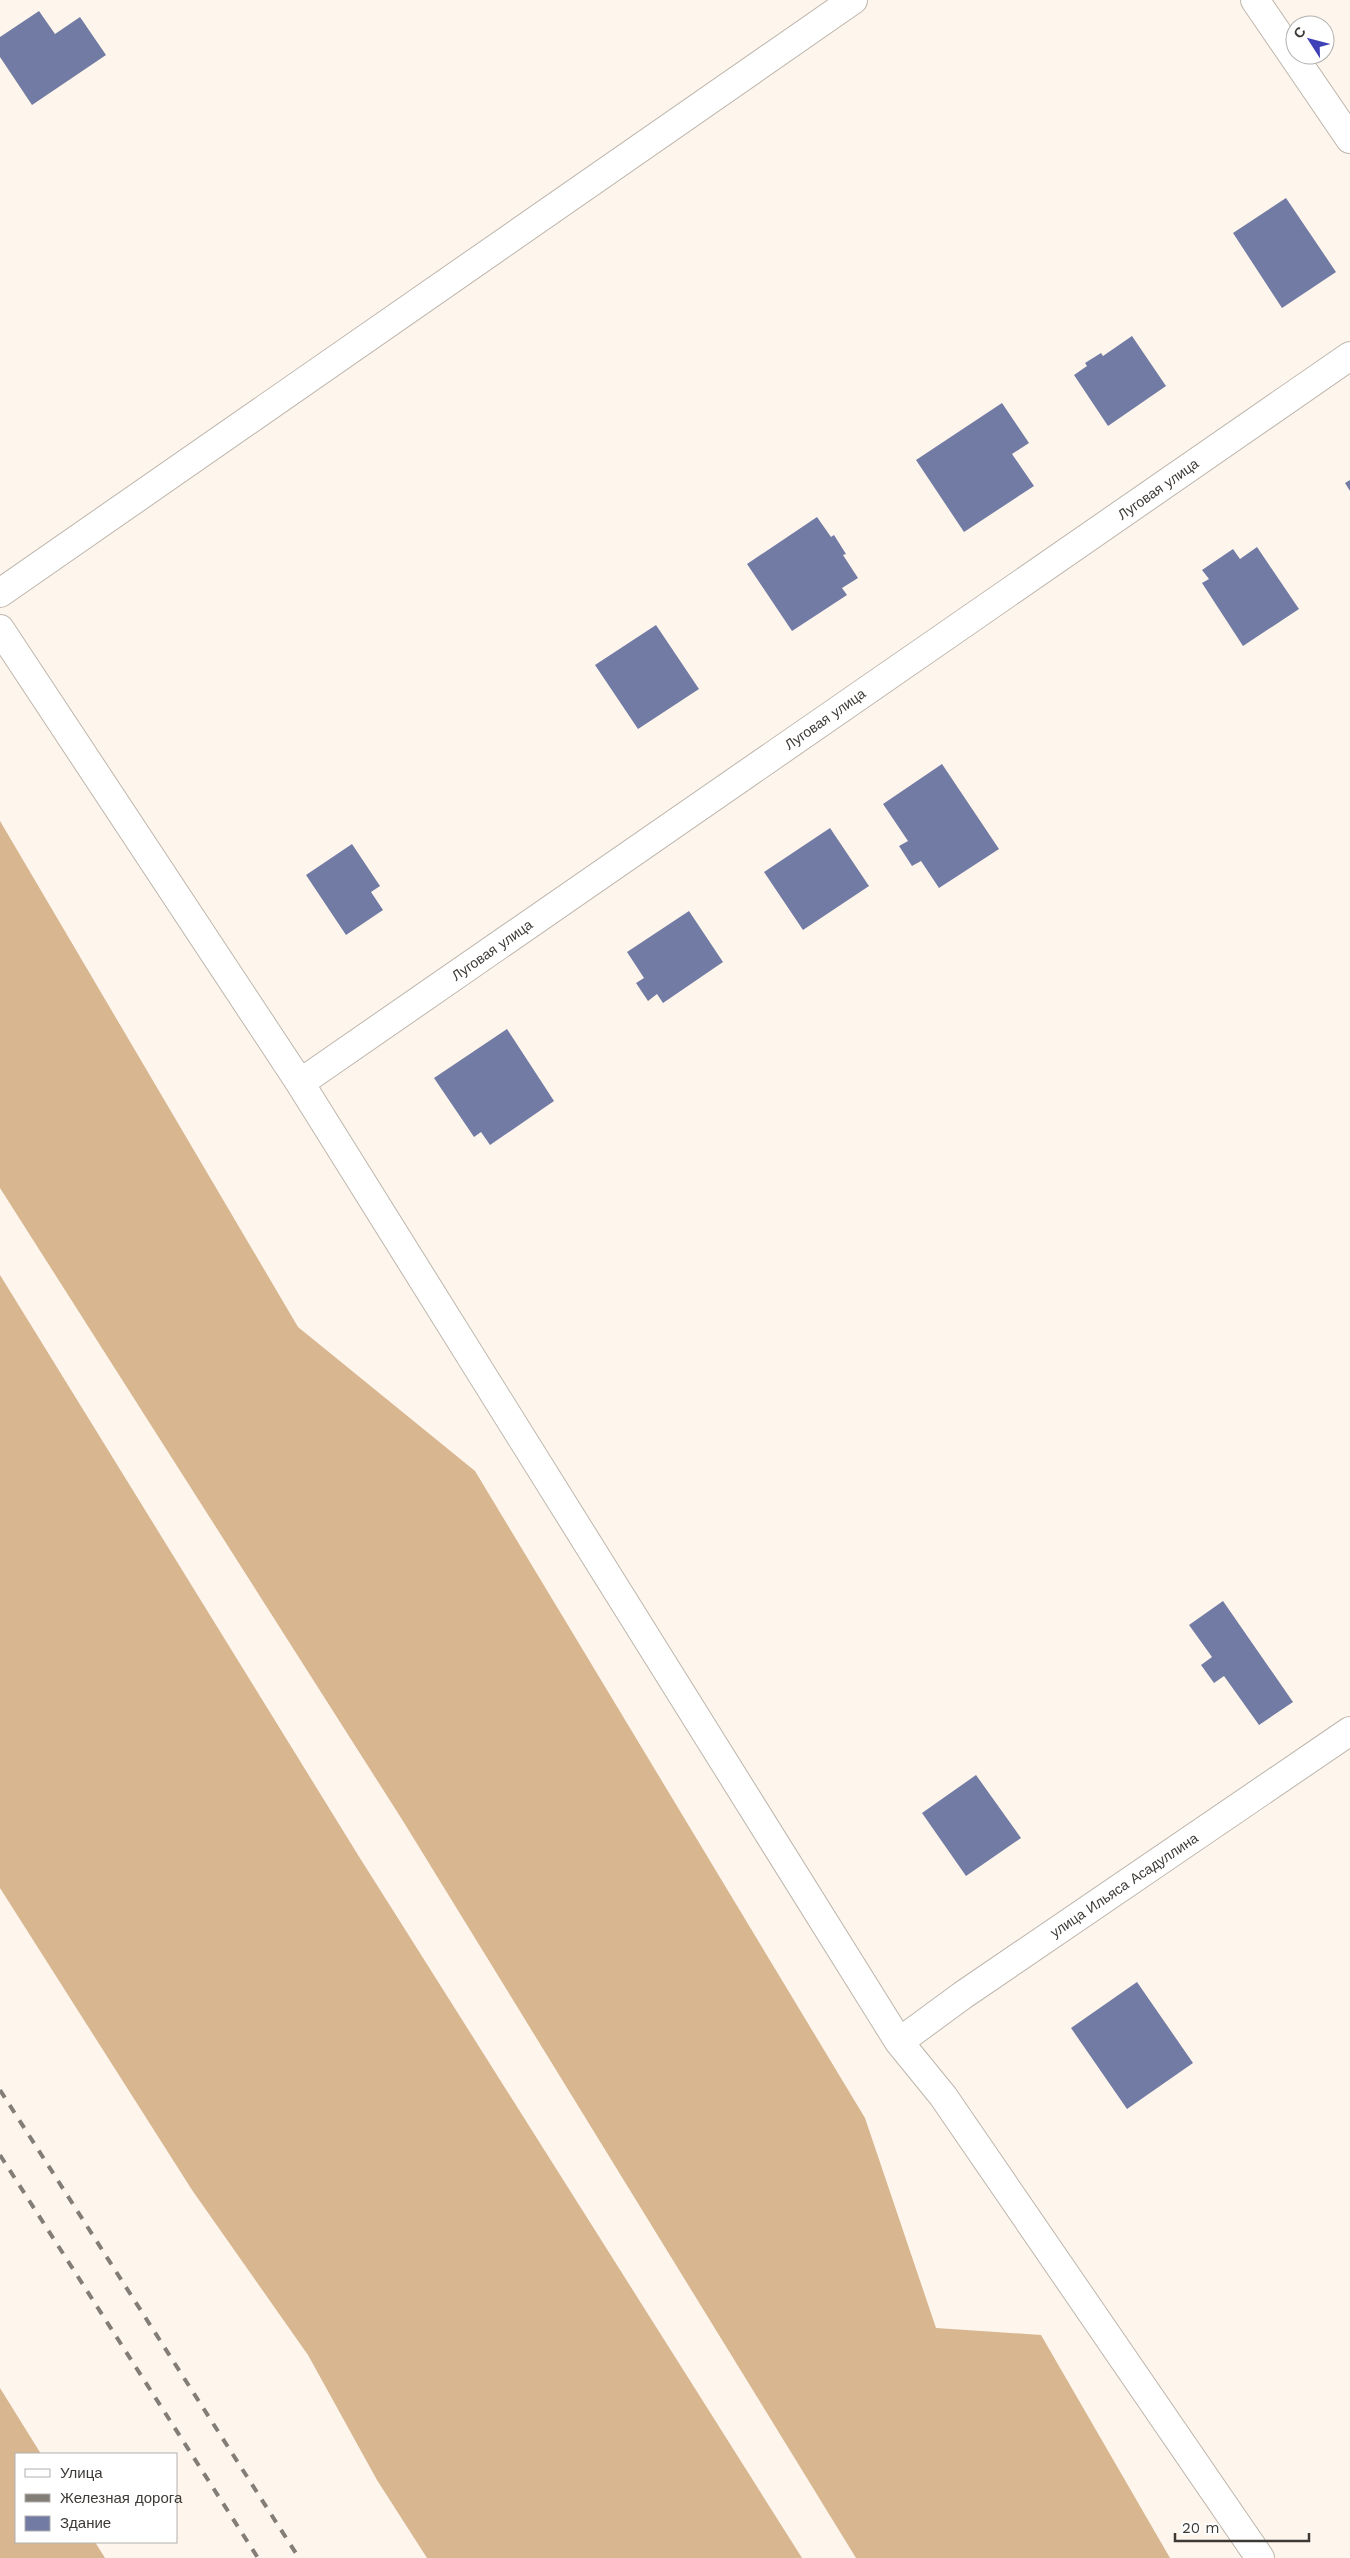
<svg xmlns="http://www.w3.org/2000/svg" width="1350" height="2558" viewBox="0 0 1350 2558" font-family="'Work Sans',sans-serif">
<style>
.forest{fill:#d7b690}
.building{fill:#727ba4}
.lines{fill:none;stroke-linecap:round;stroke-linejoin:round}
.minor-casing{stroke:#bdb6ad;stroke-width:30}
.minor{stroke:#fff;stroke-width:28}
.rail{stroke:#837d78;stroke-width:4;stroke-dasharray:9 9;stroke-linecap:butt}
.labels{text-anchor:middle;dominant-baseline:central;stroke-width:5;stroke-linejoin:round;paint-order:stroke}
.street-label{font-size:14px;fill:#3d3a36;stroke:#fff}
</style>
<rect width="100%" height="100%" fill="#fef5ec"/>
<path class="forest" d="M 0,821 L 298,1327 L 475,1471 L 865,2118 L 936,2328 L 1041,2335 L 1170,2558 L 856,2558 L 403,1821 L 0,1188 Z
M 0,1275 L 358,1855 L 802,2558 L 427,2558 L 377,2480 L 308,2355 L 192,2190 L 0,1888 Z
M 0,2388 L 41,2454 L 16,2454 L 16,2542 L 95,2542 L 105,2558 L 0,2558 Z"/>
<path class="building" d="M 39,11 L 55,34 L 80,17 L 106,55 L 32,105 L 0,57 L 0,37 Z
M 1286,198 L 1336,272 L 1282,308 L 1233,233 Z
M 1132,336 L 1166,386 L 1108,426 L 1074,375 L 1087,366 L 1085,363 L 1101,353 L 1103,356 Z
M 1002,403 L 1029,443 L 1012,454 L 1034,486 L 964,532 L 916,460 Z
M 1350,480 L 1350,491 L 1345,483 Z
M 817,517 L 831,537 L 834,535 L 846,554 L 843,555 L 858,578 L 842,588 L 847,595 L 792,631 L 747,564 Z
M 1257,547 L 1299,609 L 1243,646 L 1202,583 L 1209,579 L 1202,570 L 1233,549 L 1240,559 Z
M 656,625 L 699,689 L 638,729 L 595,665 Z
M 942,764 L 999,849 L 939,888 L 921,861 L 912,866 L 899,846 L 908,841 L 883,804 Z
M 830,828 L 869,886 L 803,930 L 764,872 Z
M 352,844 L 380,886 L 371,892 L 383,910 L 346,935 L 306,875 Z
M 689,911 L 723,962 L 663,1003 L 657,994 L 648,1001 L 636,983 L 644,978 L 627,952 Z
M 507,1029 L 554,1101 L 490,1145 L 481,1132 L 474,1137 L 434,1078 Z
M 1223,1601 L 1293,1702 L 1259,1725 L 1224,1676 L 1214,1683 L 1201,1665 L 1212,1657 L 1189,1625 Z
M 976,1775 L 1021,1838 L 966,1876 L 922,1813 Z
M 1137,1982 L 1193,2063 L 1127,2109 L 1071,2028 Z"/>
<g class="lines">
<defs>
<path id="minor" d="M 1255,0 L 1350,139
M 0,593 L 853,0
M 0,629 L 300,1083 L 899,2042 L 943,2096 L 1260,2558
M 300,1083 L 1350,356
M 899,2042 L 963,1995 L 1350,1731"/>
</defs>
<use href="#minor" class="minor-casing"/>
<use href="#minor" class="minor"/>
<path class="rail" d="M 0,2090 L 299,2558
M 0,2155 L 258,2558"/>
</g>
<g class="labels">
<g class="street-label">
<text transform="translate(1158 489) rotate(-35)">Луговая улица</text>
<text transform="translate(825 719) rotate(-35)">Луговая улица</text>
<text transform="translate(492 950) rotate(-35)">Луговая улица</text>
<text transform="translate(1124 1885) rotate(-34)">улица Ильяса Асадуллина</text>
</g>
</g>
<rect x="15" y="2453" width="162" height="90" fill="#ffffff" stroke="#b1b0af"/>
<rect x="25" y="2469" width="25" height="8" fill="#ffffff" stroke="#b1b0af"/>
<text x="60" y="2478" font-size="15" fill="#3d3a36">Улица</text>
<rect x="25" y="2494" width="25" height="8" fill="#837d78" stroke="#b1b0af"/>
<text x="60" y="2503" font-size="15" fill="#3d3a36">Железная дорога</text>
<rect x="25" y="2516" width="25" height="15" fill="#727ba4" stroke="#b1b0af"/>
<text x="60" y="2528" font-size="15" fill="#3d3a36">Здание</text>
<g transform="translate(1310 40) rotate(306)"><circle r="24" fill="#ffffff" stroke="#b1b0af"/>
<path d="M0-4L9 19L0 12L-9 19Z" fill="#3f42b7"/>
<text y="-8" font-size="14" font-weight="bold" text-anchor="middle" fill="#3d3a36">С</text>
</g>
<path d="M1175 2533v8h134v-8" fill="none" stroke="#3d3a36" stroke-width="2.5"/>
<text x="1182" y="2533" font-size="15" fill="#3d3a36" stroke="#ffffff" stroke-width="4" paint-order="stroke">20 m</text>
</svg>
